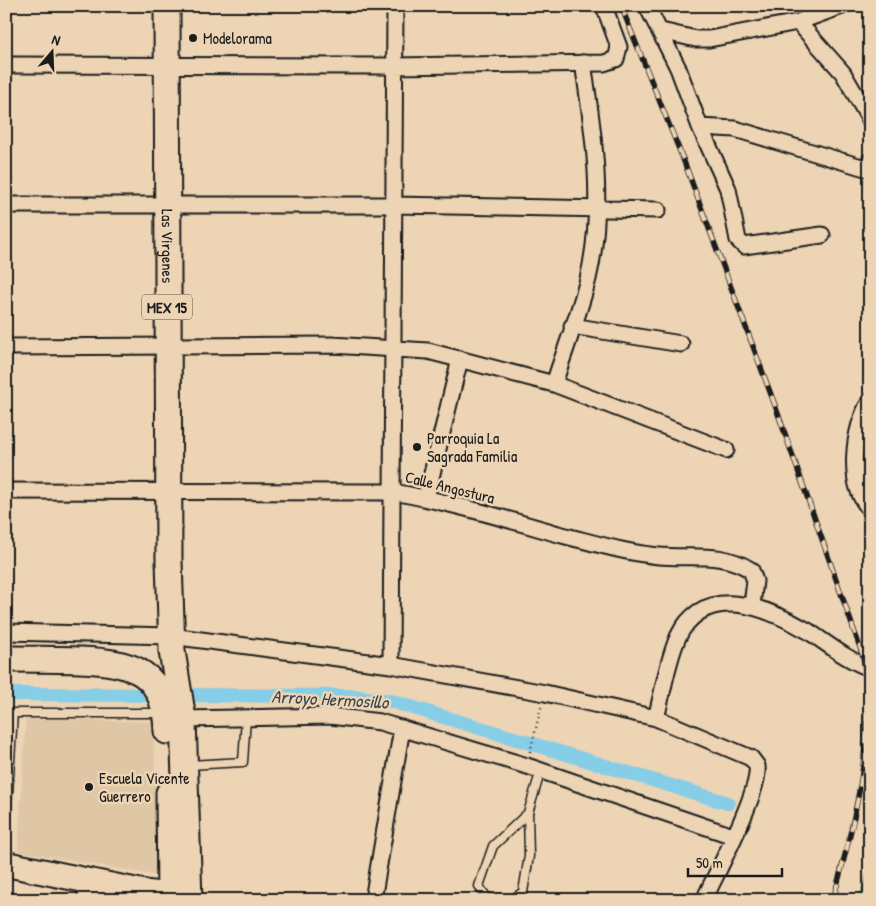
<svg xmlns="http://www.w3.org/2000/svg" width="876" height="906" viewBox="0 0 876 906" font-family="'Patrick Hand',sans-serif">
<style>
.built{fill:#dfc6a4}
.green{fill:#9cdda7;stroke:#5c7c62}
.lines{fill:none;stroke-linecap:round;stroke-linejoin:round}
.canal{stroke:#86cde7;stroke-width:14}
.service-casing{stroke:#1c1c1c;stroke-width:11}
.minor-casing{stroke:#1c1c1c;stroke-width:19}
.primary-casing{stroke:#1c1c1c;stroke-width:28}
.trunk-casing{stroke:#1c1c1c;stroke-width:29}
.path{stroke:#1c1c1c;stroke-width:2.5;stroke-dasharray:1 4;stroke-linecap:butt}
.service{stroke:#ecd4b4;stroke-width:8}
.minor{stroke:#ecd4b4;stroke-width:15}
.primary{stroke:#ecd4b4;stroke-width:24}
.trunk{stroke:#ecd4b4;stroke-width:25}
.rail-casing{stroke:#1c1c1c;stroke-width:5.5}
.rail{stroke:#ecd4b4;stroke-width:4;stroke-dasharray:11;stroke-linecap:butt}
.poi-dot{fill:#1c1c1c;stroke:#ecd4b4;stroke-width:2}
.labels{text-anchor:middle;dominant-baseline:central;stroke-width:5;stroke-linejoin:round;paint-order:stroke}
.shield{fill:#ecd4b4;stroke:#5a534a;stroke-width:1}
.shield-label{font-size:15px;font-weight:bold;fill:#1c1c1c}
.poi-label{font-size:16px;fill:#1c1c1c;stroke:#ecd4b4;text-anchor:start}
.street-label{font-size:16px;fill:#1c1c1c;stroke:#ecd4b4}
.water-label{font-size:18px;font-style:italic;fill:#36484f;stroke:#ecd4b4}
</style>
<rect width="100%" height="100%" fill="#ecd4b4"/>
<filter id="ink" filterUnits="userSpaceOnUse"><feTurbulence type="fractalNoise" baseFrequency=".02" numOctaves="2"/><feDisplacementMap in="SourceGraphic" scale="10" xChannelSelector="R" yChannelSelector="G"/><feConvolveMatrix kernelMatrix="1 2 1 2 8 2 1 2 1" color-interpolation-filters="sRGB"/></filter>
<g filter="url(#ink)">
<path class="built" d="M 26,718 L 153,722 L 159,876 L 18,851 Z"/>
<path class="green" d="M 870,868 L 870,900 L 859,900 L 868,871 Z"/>
<g class="lines">
<path class="canal" d="M 6,694 L 352,696 L 391,701 L 728,803"/>
<defs>
<path id="service" d="M 6,713 L 161,713
M 189,765 L 243,762 L 246,718
M 6,826 L 13,713
M 495,900 L 487,898 L 479,886 L 493,846 L 528,813
M 511,900 L 523,892 L 529,856 L 528,813 L 541,770"/>
<path id="minor" d="M 647,6 L 678,68 L 700,127 L 728,189 L 738,240 L 744,246 L 822,235
M 798,22 L 843,73 L 870,120
M 661,31 L 696,39 L 709,39 L 798,22 L 842,6
M 6,65 L 393,66 L 604,63 L 616,59 L 619,47 L 604,6
M 700,127 L 735,129 L 865,168 L 870,161
M 6,205 L 394,205 L 658,210
M 572,326 L 681,344
M 6,347 L 332,345 L 428,351 L 554,384 L 726,450
M 554,384 C 565,349 579,314 588,279 C 605,208 594,134 583,63
M 870,401 C 853,428 846,485 870,509
M 6,491 L 393,492 C 450,502 506,519 562,535 C 594,543 626,553 659,556 C 692,559 721,551 751,570 L 755,581 L 752,605
M 426,498 L 460,359
M 6,632 L 171,636 L 391,665 L 545,693 L 656,718 L 751,758 L 757,766 C 761,791 716,873 704,900
M 391,665 L 395,6
M 656,718 C 663,692 667,662 678,637 C 705,581 768,608 808,631 C 828,644 847,660 870,668
M 183,719 L 330,716 L 380,722 L 527,766 L 733,836
M 373,900 L 402,728"/>
<path id="primary" d="M 6,864 L 148,893 L 189,898"/>
<g id="trunk">
<path id="s1" d="M 167,6 L 169,561 L 172,651 L 183,719 L 189,900"/>
<path d="M 6,659 C 31,659 55,659 80,660 C 133,662 165,671 167,731"/>
<path d="M 169,793 L 170,900"/>
<path d="M 91,894 L 103,900"/>
</g>
</defs>
<use href="#service" class="service-casing"/>
<use href="#minor" class="minor-casing"/>
<use href="#primary" class="primary-casing"/>
<use href="#trunk" class="trunk-casing"/>
<path class="path" d="M 530,752 L 542,704"/>
<use href="#service" class="service"/>
<use href="#minor" class="minor"/>
<use href="#primary" class="primary"/>
<use href="#trunk" class="trunk"/>
<defs>
<path id="rail" d="M 621,6 L 685,164 L 776,408 L 863,656 C 876,738 855,821 833,900"/>
</defs>
<use href="#rail" class="rail-casing"/>
<use href="#rail" class="rail"/>
</g>
</g>
<g class="poi-dot">
<circle cx="193" cy="38" r="5"/>
<circle cx="417" cy="447" r="5"/>
<circle cx="89" cy="787" r="5"/>
</g>
<g class="labels">
<rect class="shield" x="142" y="294.5" width="50" height="25" rx="4"/>
<g class="shield-label">
<text x="167" y="307">MEX 15</text>
</g>
<g class="poi-label">
<text x="203" y="38">Modelorama</text>
<text x="427" y="438">Parroquia La<tspan x="427" dy="18">Sagrada Familia</tspan></text>
<text x="99" y="778">Escuela Vicente<tspan x="99" dy="18">Guerrero</tspan></text>
</g>
<g class="street-label">
<text stroke="none"><textPath href="#s1" startOffset="240">Las Virgenes</textPath></text>
<text transform="translate(450 487) rotate(14)">Calle Angostura</text>
</g>
<g class="water-label">
<text transform="translate(330 699) rotate(3)">Arroyo Hermosillo</text>
</g>
</g>
<rect width="876" height="906" fill="none" stroke="#ecd4b4" stroke-width="25"/>
<rect x="12" y="12" width="851" height="881" fill="none" stroke="#1c1c1c" stroke-width="2" filter="url(#ink)"/>
<g transform="translate(52 52) rotate(19)" stroke="#ecd4b4" stroke-width="4" paint-order="stroke">
<path d="M0-4L9 19L0 12L-9 19Z" fill="#1c1c1c"/>
<text y="-8" font-size="14" font-weight="bold" text-anchor="middle" fill="#1c1c1c">N</text>
</g>
<path d="M688 868v8h94v-8" fill="none" stroke="#1c1c1c" stroke-width="2.5"/>
<text x="696" y="868" font-size="15" fill="#1c1c1c" stroke="#ecd4b4" stroke-width="4" paint-order="stroke">50 m</text>
</svg>
